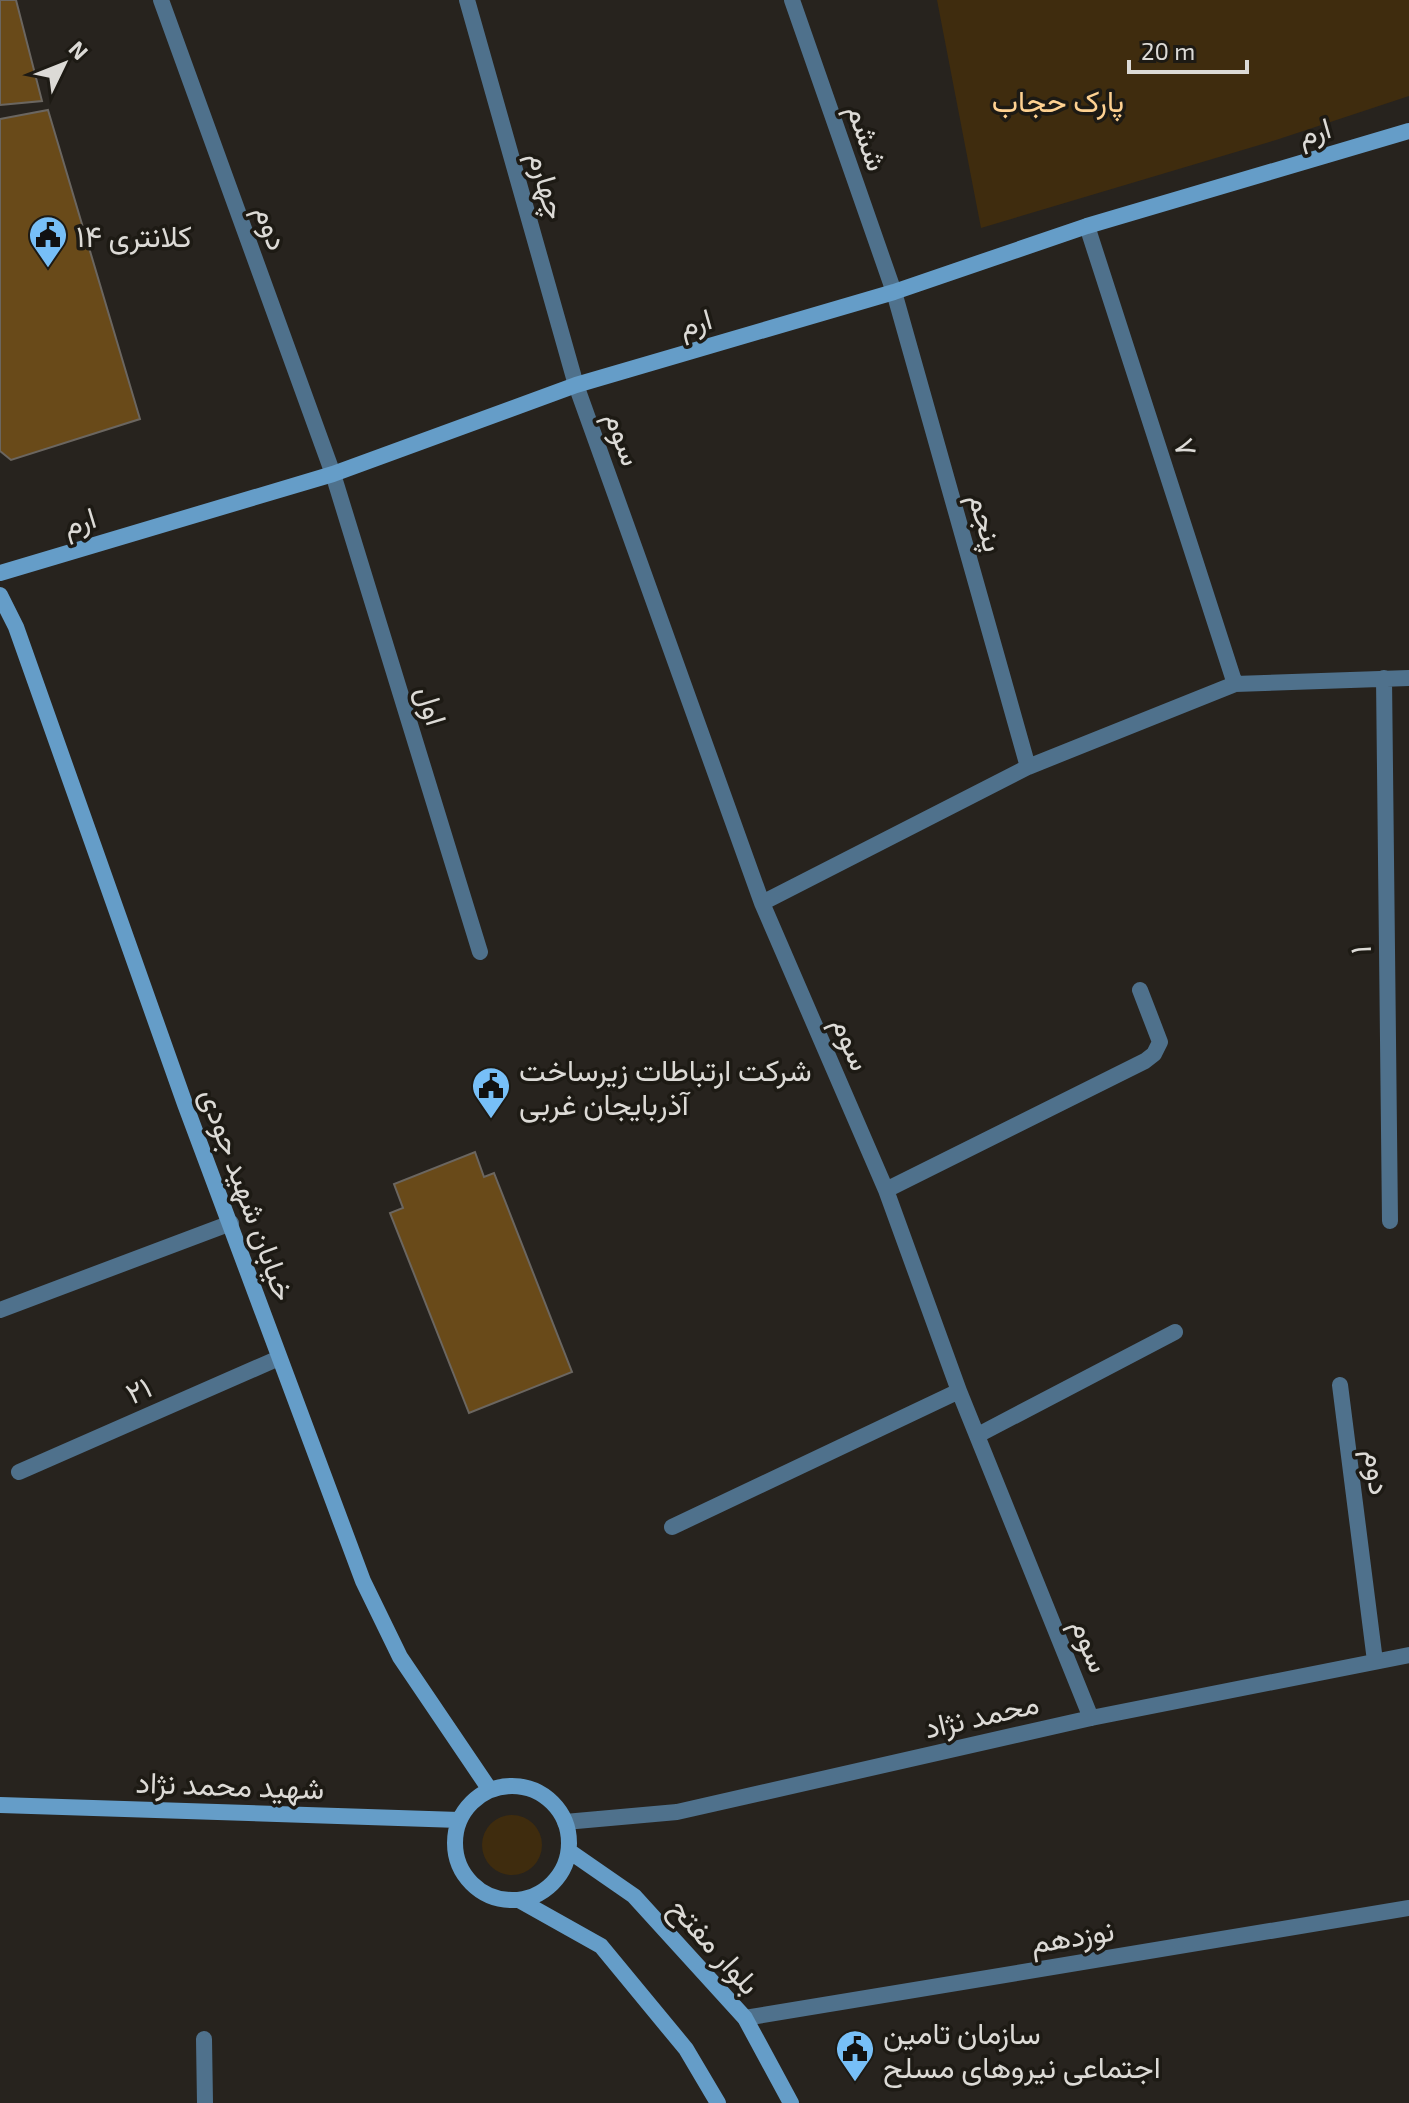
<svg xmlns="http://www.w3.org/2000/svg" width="1409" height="2103" viewBox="0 0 1409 2103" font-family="'Exo 2',Vazirmatn,sans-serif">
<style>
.green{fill:#3f2c0e}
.building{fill:#694a19;stroke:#6b6660;stroke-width:2}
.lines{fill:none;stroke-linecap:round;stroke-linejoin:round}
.street{stroke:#4f718c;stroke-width:16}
.secondary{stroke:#659dc8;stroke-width:16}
.labels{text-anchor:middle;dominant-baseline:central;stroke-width:7;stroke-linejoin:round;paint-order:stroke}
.park-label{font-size:30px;fill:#fed191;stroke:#1d1a14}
.street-label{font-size:30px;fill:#dcdad6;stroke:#1d1a14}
.poi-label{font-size:30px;fill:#dcdad6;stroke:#1d1a14;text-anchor:start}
</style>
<rect width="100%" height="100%" fill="#27231e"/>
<path class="green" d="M 937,0 L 1409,0 L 1409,96 L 1276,140 L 981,228 Z
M482 1845a30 30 0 1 1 60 0a30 30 0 1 1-60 0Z"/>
<path class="building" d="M 0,0 L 16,0 L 42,101 L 0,105 Z
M 48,110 L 140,419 L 11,460 L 0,451 L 0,119 Z
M 475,1152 L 484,1177 L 494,1173 L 572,1372 L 469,1413 L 390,1213 L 403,1208 L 394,1184 Z"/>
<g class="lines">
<path class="street" d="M 161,0 L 333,474 L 480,952
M 467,0 L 576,385 L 762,903 L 886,1190 L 959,1391 L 1091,1718
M 792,0 L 894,292 L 1028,767
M 1087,226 L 1235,684
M 1384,678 L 1390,1221
M 762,903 L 1028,767 L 1235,684 L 1409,678
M 886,1190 L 1145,1061 L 1154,1054 L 1160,1042 L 1140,990
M 0,1310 L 231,1223
M 1340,1385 L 1375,1661
M 978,1435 L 1175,1332
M 19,1472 L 279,1358
M 672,1527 L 959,1391
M 565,1822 L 677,1812 L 1091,1718 L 1409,1655
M 745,2018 L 1409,1908
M 204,2039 L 205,2103"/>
<path class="secondary" d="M 0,573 L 333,474 L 576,385 L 894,292 L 1087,226 L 1409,131
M 0,595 L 16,627 L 185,1104 L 363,1581 L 400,1657 L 490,1790
M455 1843a57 57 0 1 1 114 0a57 57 0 1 1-114 0Z
M 0,1805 L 459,1820
M 569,1851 L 634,1896 L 745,2018 L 791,2103
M 519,1900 L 601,1946 L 686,2049 L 718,2103"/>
</g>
<defs>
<symbol id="civic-pin" viewBox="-11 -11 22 30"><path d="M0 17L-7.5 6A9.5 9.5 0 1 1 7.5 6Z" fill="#77bff7" stroke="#1d1a14"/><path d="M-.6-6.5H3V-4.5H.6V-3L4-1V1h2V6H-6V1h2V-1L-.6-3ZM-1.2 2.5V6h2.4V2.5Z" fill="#111"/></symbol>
</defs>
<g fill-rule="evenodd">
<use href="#civic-pin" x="26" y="213" width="44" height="60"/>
<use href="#civic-pin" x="469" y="1064" width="44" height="60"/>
<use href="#civic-pin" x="833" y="2027" width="44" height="60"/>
</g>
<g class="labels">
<g class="park-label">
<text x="1058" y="100">پارک حجاب</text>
</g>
<g class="street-label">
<text transform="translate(1314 130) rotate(-16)">ارم</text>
<text transform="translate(869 137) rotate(71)">ششم</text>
<text transform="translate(549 185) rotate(74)">چهارم</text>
<text transform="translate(273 227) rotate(70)">دوم</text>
<text transform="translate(695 321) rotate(-16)">ارم</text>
<text transform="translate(625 438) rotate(70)">سوم</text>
<text transform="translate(1187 447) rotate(72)">۷</text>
<text transform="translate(79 520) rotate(-17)">ارم</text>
<text transform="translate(988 522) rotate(74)">پنجم</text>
<text transform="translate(433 705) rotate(73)">اول</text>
<text transform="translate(1359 950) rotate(-91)">۱</text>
<text transform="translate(853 1043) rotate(67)">سوم</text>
<text transform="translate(249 1194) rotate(70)">خیابان شهید جودی</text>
<text transform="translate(138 1389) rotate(-24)">۲۱</text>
<text transform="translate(1379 1472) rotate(83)">دوم</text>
<text transform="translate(1092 1645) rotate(68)">سوم</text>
<text transform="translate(981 1714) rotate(-13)">محمد نژاد</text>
<text transform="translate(230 1784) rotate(2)">شهید محمد نژاد</text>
<text transform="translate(1072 1935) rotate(-9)">نوزدهم</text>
<text transform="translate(716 1945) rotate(48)">بلوار مفتح</text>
</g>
<g class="poi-label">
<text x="76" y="235">کلانتری ۱۴</text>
<text x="519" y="1069">شرکت ارتباطات زیرساخت<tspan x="519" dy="34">آذربایجان غربی</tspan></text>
<text x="883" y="2032">سازمان تامین<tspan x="883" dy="34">اجتماعی نیروهای مسلح</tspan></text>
</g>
</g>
<g transform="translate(64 64) rotate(47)" stroke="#1d1a14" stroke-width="6" paint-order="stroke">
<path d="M0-6L14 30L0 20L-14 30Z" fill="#dcdad6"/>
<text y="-12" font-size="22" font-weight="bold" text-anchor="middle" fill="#dcdad6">N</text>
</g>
<path d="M1129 60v12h118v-12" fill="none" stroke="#dcdad6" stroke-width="4"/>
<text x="1141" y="60" font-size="24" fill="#dcdad6" stroke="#1d1a14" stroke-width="6" paint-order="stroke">20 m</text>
</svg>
